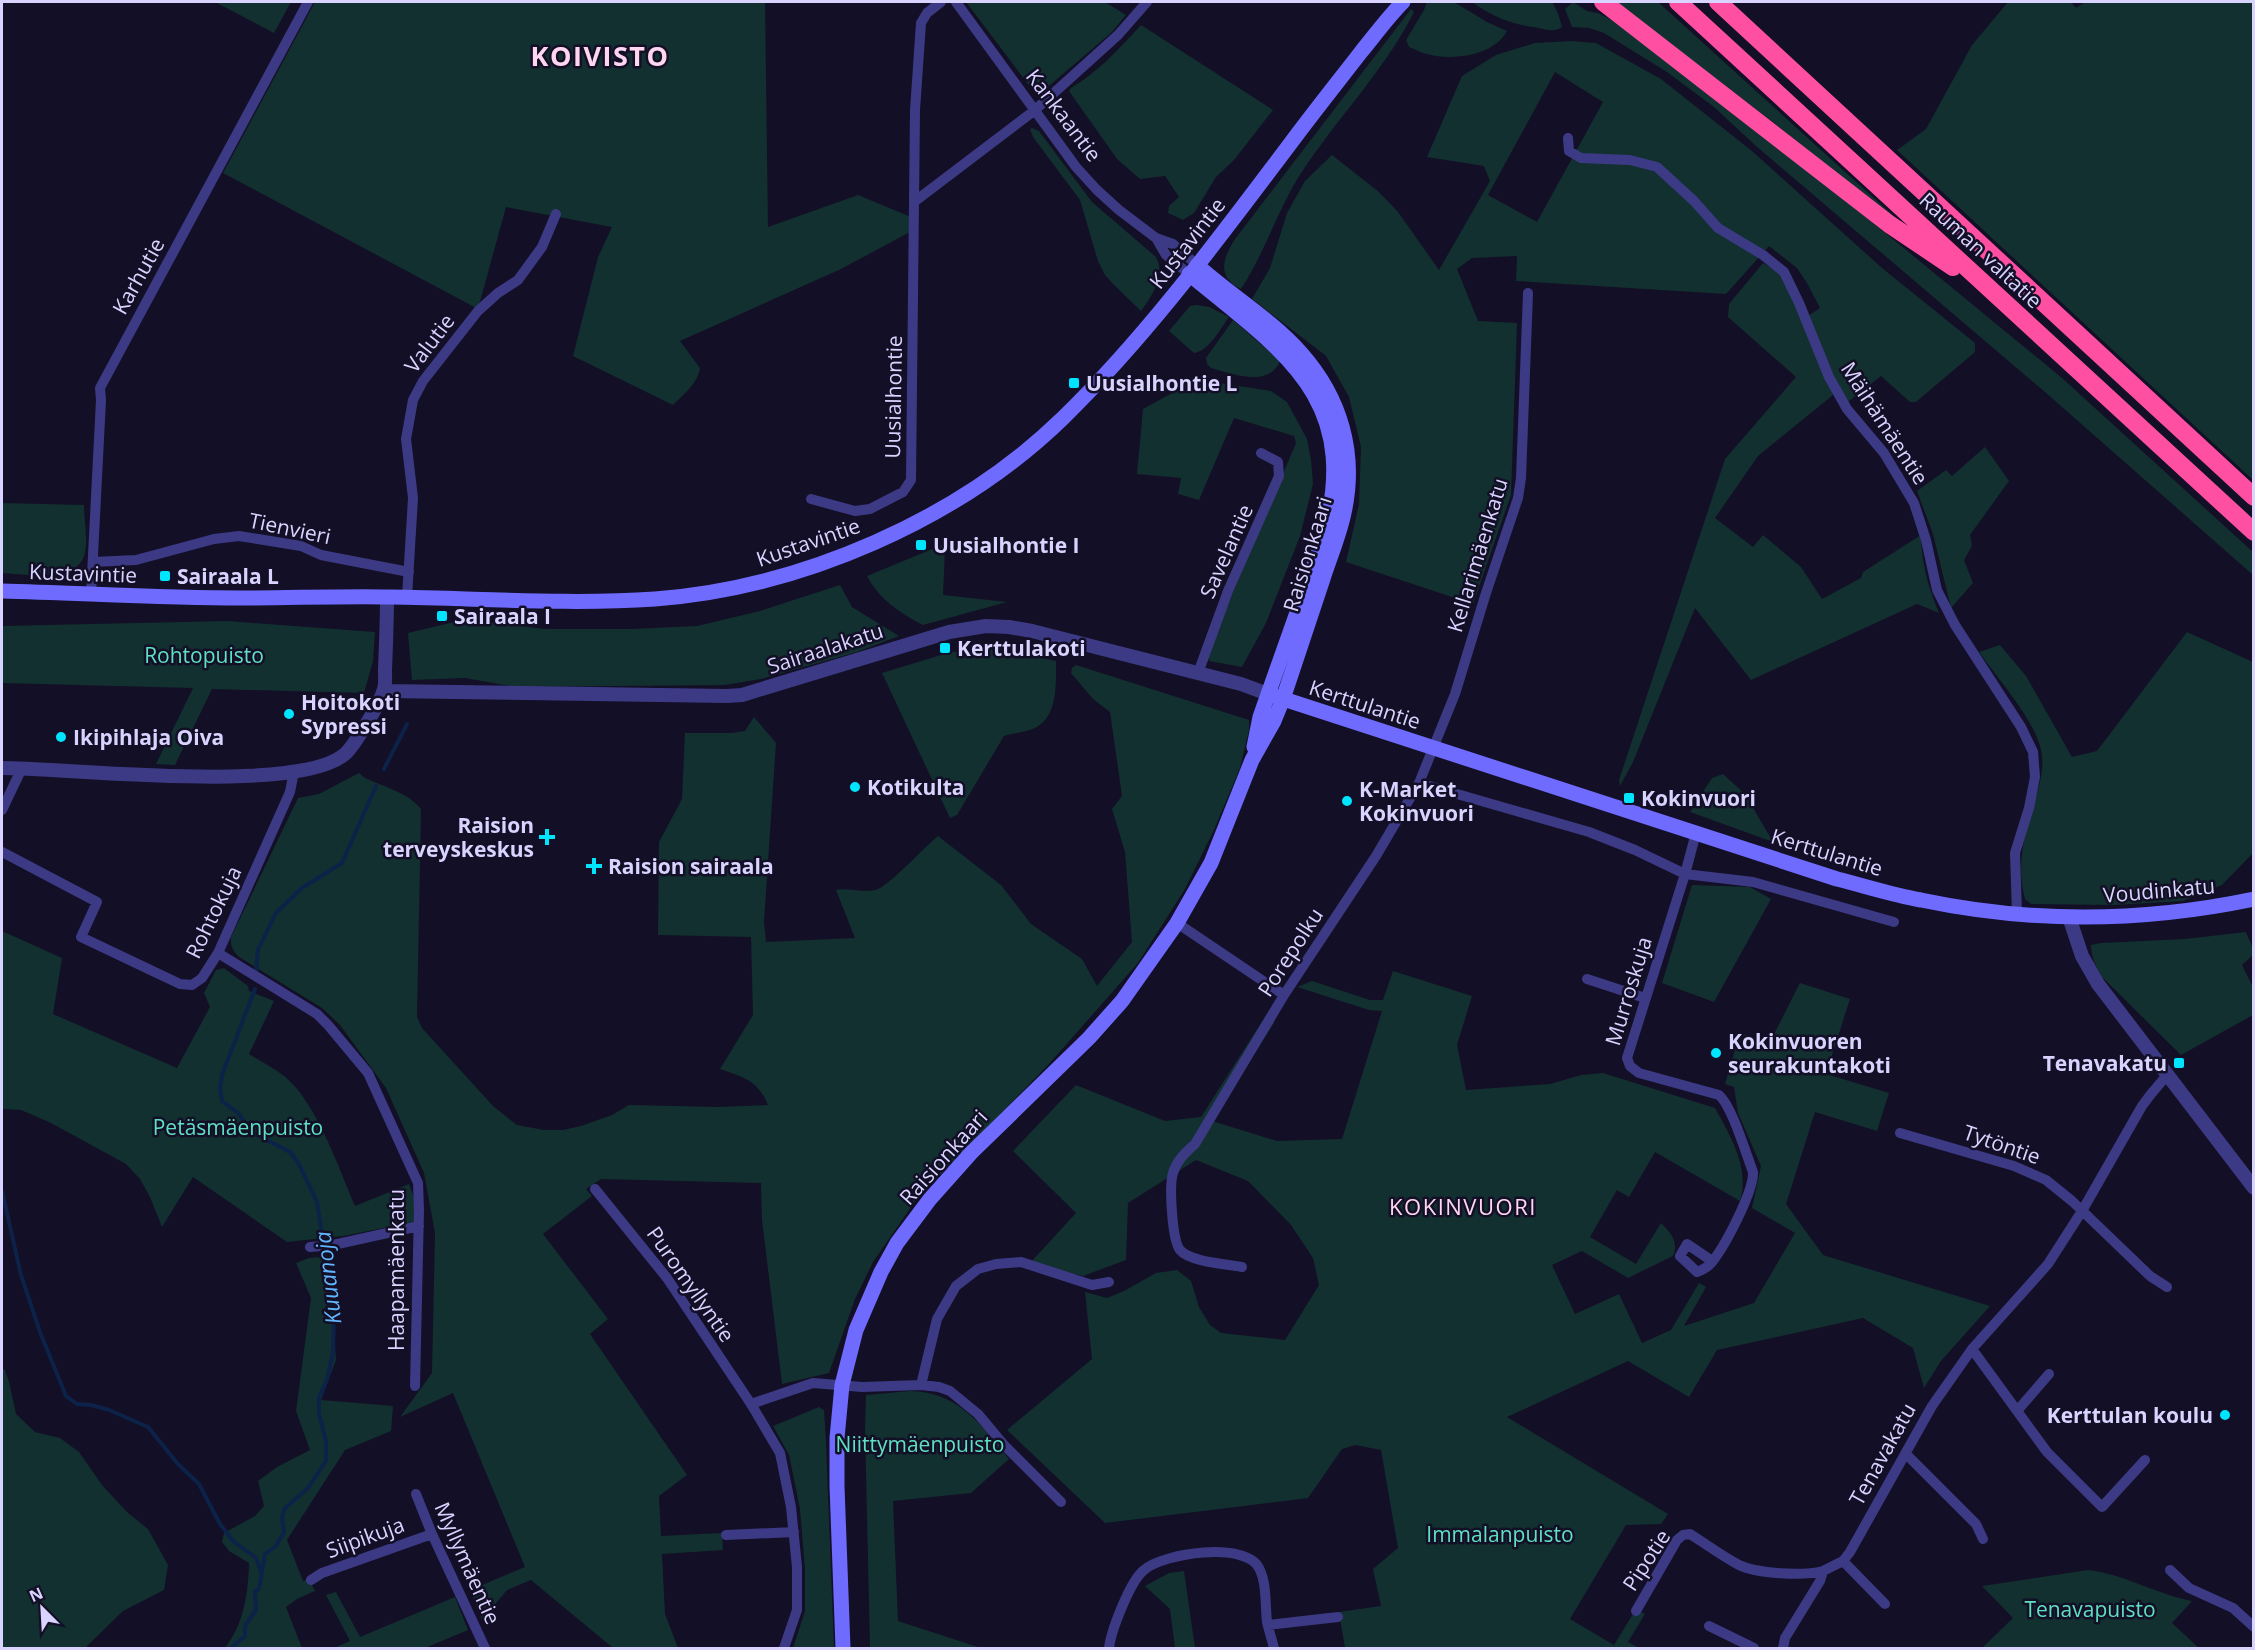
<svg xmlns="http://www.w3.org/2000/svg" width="2255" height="1650" viewBox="0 0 2255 1650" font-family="'Open Sans',sans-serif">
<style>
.green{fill:#12302f;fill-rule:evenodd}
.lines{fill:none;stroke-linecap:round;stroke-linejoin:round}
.stream{stroke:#0c2248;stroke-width:4}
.minor{stroke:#3d3a85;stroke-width:10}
.tertiary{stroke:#3d3a85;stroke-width:14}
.secondary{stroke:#6f6bff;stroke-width:15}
.motorway{stroke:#ff4fa3;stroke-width:18}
.poi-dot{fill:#00e5ff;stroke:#130f26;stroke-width:2}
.labels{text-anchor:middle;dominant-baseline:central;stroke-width:5;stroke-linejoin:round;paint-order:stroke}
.street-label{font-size:21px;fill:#d9d4ff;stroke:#130f26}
.poi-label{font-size:21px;font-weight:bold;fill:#d9d4ff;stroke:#130f26;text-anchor:start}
.park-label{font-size:21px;fill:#5fe0c0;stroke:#130f26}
.neighbourhood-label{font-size:22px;letter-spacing:1.5px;fill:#ffd6f0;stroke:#130f26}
.water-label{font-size:22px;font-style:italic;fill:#62b6ff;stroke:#130f26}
.district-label{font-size:27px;font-weight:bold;letter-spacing:1.5px;fill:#ffd6f0;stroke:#130f26}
</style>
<rect width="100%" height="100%" fill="#130f26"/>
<path class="green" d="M 215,2 L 291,2 L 274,33 Z
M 315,2 L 765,2 L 768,227 L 858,195 L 911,217 L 910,232 L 841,269 L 680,341 L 700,368 C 698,383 683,395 673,405 L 573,356 L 598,257 L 612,227 L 506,207 L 478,309 L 223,173 Z
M 966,2 L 1105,2 L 1126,15 L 1111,33 L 1037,96 Z
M 1427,2 L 1454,2 L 1487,22 L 1507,31 C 1494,56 1452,61 1427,54 C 1421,53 1415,49 1409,47 L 1406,40 L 1424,10 Z
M 1472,2 L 1552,2 L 1558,13 L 1562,27 C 1555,32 1547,30 1539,28 C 1513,25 1493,17 1472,2 Z
M 1573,2 L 1587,11 L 1598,13 L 1629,29 L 1877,226 L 2062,378 L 2253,552 L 2253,575 L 2045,392 L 1756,146 L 1714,107 L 1667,72 L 1604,33 L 1589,28 L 1572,27 L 1565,9 Z
M 1616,2 L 1658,2 L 1897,219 L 1895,222 L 1774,123 Z
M 2008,2 L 2071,2 L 2076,8 L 2085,2 L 2253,2 L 2253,480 L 1897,150 L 1926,129 L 1972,45 Z
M 1411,9 L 1414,12 C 1384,72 1334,121 1298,178 C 1276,214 1264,254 1241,289 C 1216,277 1223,258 1235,239 Z
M 1141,25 L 1273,110 L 1234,160 L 1216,177 L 1194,213 L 1183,220 L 1168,213 L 1169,206 L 1179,197 L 1165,176 L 1140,179 L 1117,159 L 1069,91 L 1071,88 C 1099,71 1119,49 1141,25 Z
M 1571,41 L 1596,43 L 1661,79 L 1752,151 L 1882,268 L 1975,343 L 1975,352 L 1916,402 L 1910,402 L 1881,376 L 1848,402 L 1834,376 L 1808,316 L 1820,308 L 1807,283 L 1797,268 L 1769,246 L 1726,294 L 1516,281 L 1517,256 L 1472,258 L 1457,269 L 1478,321 L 1517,323 L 1511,495 L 1473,604 L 1346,562 L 1359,504 L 1361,447 L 1349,397 L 1326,356 L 1252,299 L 1270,268 L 1287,213 L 1305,181 L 1332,155 L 1379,192 L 1398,212 L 1439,270 L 1490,181 L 1484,166 L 1427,157 L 1462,76 L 1496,55 L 1535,43 ZM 1555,72 L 1603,102 L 1537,222 L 1488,195 Z
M 1032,128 L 1039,131 L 1092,202 L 1156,257 C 1166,276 1152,296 1141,311 L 1114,285 L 1105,275 L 1098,261 L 1080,200 L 1033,137 L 1030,129 Z
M 1763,263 L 1781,274 L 1793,298 L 1833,395 L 1758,456 L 1715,518 L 1753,547 L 1763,535 L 1801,567 L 1822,599 L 1861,578 L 1863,572 L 1921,535 C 1922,566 1928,585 1939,613 L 1917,604 L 1751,680 L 1695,608 L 1633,762 L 1620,786 L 1619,780 L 1725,459 L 1796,377 L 1728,317 L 1729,304 Z
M 1197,305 L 1209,307 L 1229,317 C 1221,328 1209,351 1194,353 L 1169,331 L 1190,306 Z
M 1233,320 L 1280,361 C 1269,388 1232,374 1211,368 L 1207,364 L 1206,358 Z
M 1213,382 L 1271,391 L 1287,402 L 1307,439 L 1311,460 L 1313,484 L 1300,536 L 1266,623 L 1242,667 L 1209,661 L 1207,654 L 1296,443 L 1294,436 L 1234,418 L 1199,500 L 1178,494 L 1181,478 L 1137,474 L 1143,409 L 1183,387 Z
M 1985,447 L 2009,481 L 1970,535 L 1972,546 L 1964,560 L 1973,583 L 1951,608 L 1933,534 L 1917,491 L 1946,470 L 1952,476 Z
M 2,503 L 84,505 C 84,520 88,538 85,552 C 80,584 24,574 2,573 Z
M 954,540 L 945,549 L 943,595 L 1007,602 L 923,625 C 900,613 879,599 867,576 Z
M 840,585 L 852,607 L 899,636 L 857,652 L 761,679 L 725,685 L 516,687 L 465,678 L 412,680 L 408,633 L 454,622 L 490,622 L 544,629 L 632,629 L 697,626 L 760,611 Z
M 227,621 L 375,632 L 373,661 L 364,693 L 212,689 L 175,765 L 156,764 L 193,688 L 2,683 L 2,626 Z
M 2187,632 L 2253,662 L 2253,853 L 2222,885 L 2183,901 L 2112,905 L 2031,904 L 2025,899 C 2016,867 2024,836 2034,804 C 2039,786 2045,769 2041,750 C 2035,720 1997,678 1979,652 L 2000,645 L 2026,676 L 2072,757 L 2097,751 Z
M 983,649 L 1012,651 L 1056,661 C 1056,682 1058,715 1037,727 C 1028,732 1014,733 1004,736 L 957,815 L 950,818 L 882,673 L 951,652 Z
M 1076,665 L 1249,720 L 1249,730 L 1240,768 L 1214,830 L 1185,889 L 1138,963 L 1049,1064 L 916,1200 L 873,1262 L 855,1299 L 829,1373 L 782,1384 L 762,1220 L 761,1183 L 601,1179 L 586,1189 L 592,1196 L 543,1234 L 608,1319 L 590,1334 L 687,1475 L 659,1496 L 661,1536 L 722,1533 L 723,1550 L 662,1554 L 665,1614 L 678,1648 L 613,1648 L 531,1580 L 507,1590 L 482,1620 L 470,1590 L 525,1567 L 453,1393 L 400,1417 L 432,1373 L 435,1233 L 424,1173 L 386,1088 L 340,1025 L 322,1008 L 239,957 C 233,951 230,946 231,937 L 298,798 L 319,794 L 359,773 L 365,778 C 382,786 409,793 421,809 L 417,1017 L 422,1028 L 493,1106 L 517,1125 L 544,1130 L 563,1130 L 581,1126 L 612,1115 L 629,1105 L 717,1107 L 768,1105 C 758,1080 743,1077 720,1069 L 753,1015 L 751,937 L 658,935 L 659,842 L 682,799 L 685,733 L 731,733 L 745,731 L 754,717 L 776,743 L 764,922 L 766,942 L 855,938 L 836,890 C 849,887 864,894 878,889 C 888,886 926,846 938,836 L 1001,885 L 1031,924 L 1082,959 L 1097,986 L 1132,942 L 1125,852 L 1112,809 L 1122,796 L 1110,712 L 1093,699 L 1071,673 L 1072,668 Z
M 1723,774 L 1745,794 L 1773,842 L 1690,812 L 1712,778 Z
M 1692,885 L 1750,887 L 1771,899 L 1714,1002 L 1662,983 Z
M 2,931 L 62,958 L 53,1014 L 177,1068 L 210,1007 L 204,993 L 216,970 L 224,968 L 248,986 L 249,991 L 274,1001 L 249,1054 C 260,1061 274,1068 284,1076 C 316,1101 339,1169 355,1206 L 409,1184 L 414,1198 L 414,1222 L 343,1236 L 287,1242 L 193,1177 L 162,1227 L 150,1197 L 140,1179 L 126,1164 L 51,1123 L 21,1110 L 3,1109 L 2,1112 Z
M 2246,932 C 2249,941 2254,946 2253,955 L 2242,965 L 2253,987 L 2253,1015 L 2181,1055 L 2103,978 C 2097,968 2091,958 2091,945 L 2101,943 L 2185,939 Z
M 1393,971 L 1472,996 L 1457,1045 L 1466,1090 L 1550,1084 L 1581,1075 L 1603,1073 L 1715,1108 C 1731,1137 1750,1168 1740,1201 L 1655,1152 L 1629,1197 L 1617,1190 L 1590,1237 L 1636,1264 L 1661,1223 C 1671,1233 1679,1242 1673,1256 L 1628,1278 L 1582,1251 L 1552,1265 L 1575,1314 L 1619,1294 L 1642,1343 L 1671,1330 L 1699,1283 L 1706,1287 L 1684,1326 L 1754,1303 L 1795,1233 L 1752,1208 L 1761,1166 L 1738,1113 L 1734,1087 L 1725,1084 L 1740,1033 L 1770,1042 L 1800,983 L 1850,999 L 1826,1074 L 1889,1093 L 1877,1131 L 1815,1112 L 1786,1204 L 1823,1255 L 1990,1306 L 1941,1361 L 1924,1388 L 1913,1348 L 1863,1318 L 1717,1350 L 1689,1397 L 1628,1361 L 1507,1417 L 1668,1514 L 1661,1524 L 1626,1525 L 1570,1619 L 1614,1645 L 1636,1609 L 1645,1614 L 1628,1642 L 1639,1648 L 1345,1648 L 1339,1612 L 1381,1606 L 1373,1569 L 1398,1548 L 1381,1450 L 1355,1445 L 1342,1449 L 1308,1498 L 1105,1523 L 1007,1430 L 1092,1359 L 1085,1292 L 1107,1298 L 1124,1291 L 1156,1273 L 1177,1270 L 1191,1281 L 1199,1307 L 1210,1325 L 1221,1333 L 1285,1340 L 1319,1285 L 1313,1258 L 1291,1225 L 1248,1181 L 1196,1160 L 1128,1203 L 1126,1260 L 1083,1276 L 1030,1263 L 1076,1213 L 1013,1151 L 1076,1085 L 1165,1121 L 1201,1117 L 1268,1012 L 1274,1023 L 1212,1121 L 1277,1141 L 1342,1139 L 1382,1011 L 1369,1010 L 1297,987 L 1312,981 L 1370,1000 L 1383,1000 Z
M 329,1256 L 336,1360 L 321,1400 L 393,1406 L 391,1431 L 345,1450 L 287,1540 L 303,1581 L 309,1579 L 315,1591 L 297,1599 L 286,1607 L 302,1648 L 225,1648 C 244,1623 248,1595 249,1563 L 229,1551 L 222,1542 L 224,1533 L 255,1516 L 264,1506 L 258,1481 L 277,1467 L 310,1450 L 296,1411 L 311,1298 L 296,1263 L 309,1258 Z
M 2,1368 L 5,1370 L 9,1382 L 16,1414 L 35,1432 L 60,1438 L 79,1452 L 102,1485 L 127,1512 L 148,1529 L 168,1565 L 164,1590 L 123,1611 L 85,1648 L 2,1648 Z
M 910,1391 C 959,1392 980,1424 1009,1459 L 971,1493 L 893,1501 L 898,1621 L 981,1648 L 870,1648 L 865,1427 L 866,1395 Z
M 819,1407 L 824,1410 L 826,1443 L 834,1648 L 793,1648 L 805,1611 L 805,1569 L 800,1509 L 789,1455 L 773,1426 Z
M 2088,1570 C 2124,1574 2156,1594 2192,1601 L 2172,1623 L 2199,1648 L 1982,1648 L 2013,1618 L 1982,1586 Z
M 1184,1571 L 1195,1648 L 1175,1648 L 1170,1609 L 1145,1586 L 1169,1573 Z
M 336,1592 L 360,1637 L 455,1597 L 468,1630 L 425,1648 L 334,1648 L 350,1641 L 326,1595 Z"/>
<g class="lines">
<path class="stream" d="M 384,769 L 407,724
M 256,971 L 258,950 L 276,913 L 302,888 L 342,863 L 376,786
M 2,1191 L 21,1275 L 40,1332 L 66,1396 L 77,1404 L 91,1405 L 109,1410 L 148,1427 L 178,1464 L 199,1484 L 220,1524 L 233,1541 L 256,1558 L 261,1572
M 231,1648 L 245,1636 L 245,1626 L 256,1610 L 255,1591 L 259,1589 L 265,1554 L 276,1546 L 284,1532 L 282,1517 L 285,1508 L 308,1488 L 326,1461 L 326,1442 L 319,1413 L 319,1397 L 327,1380 L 333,1353 L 334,1312 L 317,1202 L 299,1164 L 290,1152 L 253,1133 L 238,1113 L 222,1101 L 220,1089 L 222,1075 L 255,989"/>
<path class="minor" d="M 956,2 L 1076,167 L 1097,190 L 1119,210 L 1156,238 L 1173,244 L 1197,265
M 1568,138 L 1569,151 L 1581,158 L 1630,160 L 1657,167 L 1694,201 L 1718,228 L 1763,255 L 1784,272 L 1799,303 L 1829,377 L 1847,409 L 1884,453 L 1914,503 L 1926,540 L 1937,590 L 1955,625 L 2021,727 L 2033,752 L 2035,777 L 2029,808 L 2015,853 L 2017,913
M 914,202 L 1035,110 L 1118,35 L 1147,2
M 1156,238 L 1166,255 L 1189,274
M 1528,293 L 1521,478 L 1518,498 L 1486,593 L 1455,694 L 1419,783 L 1589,832 L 1635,850 L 1685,874 L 1753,882 L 1894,922
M 811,499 L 855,511 L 870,509 L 903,492 L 911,480 L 915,110 L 921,23 L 927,13 L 941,2
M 93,562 L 136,560 L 214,539 L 239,536 L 301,546 L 321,555 L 409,572
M 91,594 L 101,400 L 100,388 L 308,2
M 407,597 L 413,498 L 406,439 L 413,400 L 423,381 L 478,311 L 498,293 L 518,280 L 542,247 L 556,214
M 1198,673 L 1228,591 L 1279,476 L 1278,462 L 1261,453
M 2,810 L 22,768
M 1696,833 L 1685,874 L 1627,1058 L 1630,1066 L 1639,1073 L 1719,1095 C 1732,1106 1746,1154 1753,1172 C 1754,1191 1725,1246 1712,1262 C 1708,1267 1703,1270 1697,1272 L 1680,1256 L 1687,1244 L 1712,1261
M 2,852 L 97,902 L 81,937 L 180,984 L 192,985 L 202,978 L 218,953 L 290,792 L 294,771
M 1177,923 L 1284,995
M 218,953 L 317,1014 L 328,1025 L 368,1073 L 418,1183 L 419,1210 L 415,1386
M 1587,979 L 1645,998
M 1900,1133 L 2014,1166 L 2046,1180 L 2072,1201 L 2150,1276 L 2167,1287
M 595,1189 L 667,1278 L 751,1404 L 813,1383 L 862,1387 L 921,1385 L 939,1387 L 950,1391 L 978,1414 L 1004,1445 L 1061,1502
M 310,1247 L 333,1245 L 419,1226
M 1242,1267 C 1227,1264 1190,1262 1180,1250 C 1172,1240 1169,1186 1173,1173 C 1177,1160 1185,1153 1195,1144 L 1284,995 L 1376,856 L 1419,783
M 1972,1349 L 2047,1452 L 2102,1507 L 2145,1460
M 921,1385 L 937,1319 L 956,1286 L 978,1269 L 996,1264 L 1021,1262 L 1092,1285 L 1109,1282
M 751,1404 L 780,1453 L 791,1507 L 797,1567 L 797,1610 L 784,1648
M 2017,1411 L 2049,1374
M 1906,1454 L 1976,1524 L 1983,1539
M 416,1494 L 432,1534 L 485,1648
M 726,1535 L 794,1532
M 1843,1561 L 1885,1604
M 2170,1570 L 2189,1588 L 2233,1608 L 2254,1627
M 311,1580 L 322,1573 L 432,1534
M 1636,1611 L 1677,1540 L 1683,1535 L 1690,1534 C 1706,1544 1722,1556 1739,1565 C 1758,1574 1803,1576 1823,1571
M 1268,1625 L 1338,1617
M 1709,1626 L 1754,1648
M 1109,1648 C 1111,1631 1130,1581 1144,1570 C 1163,1553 1246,1541 1259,1568 C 1267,1583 1265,1605 1267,1622 C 1269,1631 1272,1640 1274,1648
M 1783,1648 L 1785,1638 L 1820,1581 L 1823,1571 L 1843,1561 L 1850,1552 L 1932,1406 L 1972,1349 L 2048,1264 L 2082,1211 L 2142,1106 L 2151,1094 L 2168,1074"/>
<path class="tertiary" d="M 384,691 L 727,696 L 742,695 L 949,632 L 986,626 L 1009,627 L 1032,631 L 1241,684 L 1268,694
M 2,768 C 71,768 296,795 345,754 C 354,746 379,705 383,692 C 386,686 385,677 385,670 C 386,645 387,621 387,597
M 2069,917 L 2082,956 L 2098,984 L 2254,1188"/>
<path class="secondary" d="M 1189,274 C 1285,353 1363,399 1323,539 L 1260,717 L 1254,747
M 2,591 C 81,593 161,598 241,598 C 291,598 341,596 390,597 C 478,598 567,605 655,599 C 801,588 958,520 1063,418 C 1148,335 1219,238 1290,144 C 1313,113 1337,83 1361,52 C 1375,35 1388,17 1403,2
M 1268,694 L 1837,879 C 1865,886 1893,895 1921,900 C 2030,923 2144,922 2254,899
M 843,1648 L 837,1486 L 837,1438 L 842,1385 L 856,1330 L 881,1272 L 897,1243 L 930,1199 L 971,1153 L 1089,1038 L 1122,1001 L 1177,923 L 1211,863 L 1252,760 L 1274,721 L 1283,699 C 1296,660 1309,621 1322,582 C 1329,559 1339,537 1344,513 C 1357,454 1341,398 1301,353 C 1271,319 1230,295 1197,265"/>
<path class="motorway" d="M 1603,2 L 1889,224 L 1953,267
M 1678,2 L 2254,532
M 1718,2 L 2254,497"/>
</g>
<g class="poi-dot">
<rect x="1068" y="377" width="12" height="12" rx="3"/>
<rect x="915" y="539" width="12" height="12" rx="3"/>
<rect x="159" y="570" width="12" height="12" rx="3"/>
<rect x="436" y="610" width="12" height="12" rx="3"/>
<rect x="939" y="642" width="12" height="12" rx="3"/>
<circle cx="289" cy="714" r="6"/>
<circle cx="61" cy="737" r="6"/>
<circle cx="855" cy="787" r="6"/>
<rect x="1623" y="792" width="12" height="12" rx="3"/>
<circle cx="1347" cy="801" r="6"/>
<path d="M544 828h6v6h6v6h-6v6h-6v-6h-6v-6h6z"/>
<path d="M591 857h6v6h6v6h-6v6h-6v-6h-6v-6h6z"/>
<circle cx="1716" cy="1053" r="6"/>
<rect x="2173" y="1057" width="12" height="12" rx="3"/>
<circle cx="2225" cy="1415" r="6"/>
</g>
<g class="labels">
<g class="street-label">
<text transform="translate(1064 115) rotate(53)">Kankaantie</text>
<text transform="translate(1187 243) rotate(-52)">Kustavintie</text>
<text transform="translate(1981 250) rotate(43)">Rauman valtatie</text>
<text transform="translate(138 276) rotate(-61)">Karhutie</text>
<text transform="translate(429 343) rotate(-53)">Valutie</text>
<text transform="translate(893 397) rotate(-89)">Uusialhontie</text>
<text transform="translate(1885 423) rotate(57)">Mäihämäentie</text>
<text transform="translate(290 528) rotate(12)">Tienvieri</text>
<text transform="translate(808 542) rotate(-19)">Kustavintie</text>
<text transform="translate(1226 551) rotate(-66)">Savelantie</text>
<text transform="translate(1307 554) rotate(-73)">Raisionkaari</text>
<text transform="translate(1477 555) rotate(-73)">Kellarimäenkatu</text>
<text transform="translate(83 573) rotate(2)">Kustavintie</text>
<text transform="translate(825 648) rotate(-18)">Sairaalakatu</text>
<text transform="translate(1365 704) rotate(18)">Kerttulantie</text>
<text transform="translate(1827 852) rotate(17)">Kerttulantie</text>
<text transform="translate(2159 890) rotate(-5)">Voudinkatu</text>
<text transform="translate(213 912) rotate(-64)">Rohtokuja</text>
<text transform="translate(1290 952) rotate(-57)">Porepolku</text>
<text transform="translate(1628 991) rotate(-73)">Murroskuja</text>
<text transform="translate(2002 1144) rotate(19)">Tytöntie</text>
<text transform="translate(943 1157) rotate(-48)">Raisionkaari</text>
<text transform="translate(396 1270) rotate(-90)">Haapamäenkatu</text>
<text transform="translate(691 1284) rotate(55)">Puromyllyntie</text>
<text transform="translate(1882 1454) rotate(-61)">Tenavakatu</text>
<text transform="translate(365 1537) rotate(-20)">Siipikuja</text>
<text transform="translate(1646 1560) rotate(-57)">Pipotie</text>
<text transform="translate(468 1563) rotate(66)">Myllymäentie</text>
</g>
<g class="poi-label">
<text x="1086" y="383">Uusialhontie L</text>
<text x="933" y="545">Uusialhontie I</text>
<text x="177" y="576">Sairaala L</text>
<text x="454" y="616">Sairaala I</text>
<text x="957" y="648">Kerttulakoti</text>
<text x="301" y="702">Hoitokoti<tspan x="301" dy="24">Sypressi</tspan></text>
<text x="73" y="737">Ikipihlaja Oiva</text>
<text x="867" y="787">Kotikulta</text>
<text x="1359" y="789">K-Market<tspan x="1359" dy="24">Kokinvuori</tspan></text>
<text x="1641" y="798">Kokinvuori</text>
<text x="534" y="825" text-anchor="end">Raision<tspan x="534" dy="24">terveyskeskus</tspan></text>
<text x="608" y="866">Raision sairaala</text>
<text x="1728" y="1041">Kokinvuoren<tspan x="1728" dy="24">seurakuntakoti</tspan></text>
<text x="2167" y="1063" text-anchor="end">Tenavakatu</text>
<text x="2213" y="1415" text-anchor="end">Kerttulan koulu</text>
</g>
<g class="park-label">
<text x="204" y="655">Rohtopuisto</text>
<text x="238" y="1127">Petäsmäenpuisto</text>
<text x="920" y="1444">Niittymäenpuisto</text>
<text x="1500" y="1534">Immalanpuisto</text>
<text x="2090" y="1609">Tenavapuisto</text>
</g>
<g class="neighbourhood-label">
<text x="1463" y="1206">KOKINVUORI</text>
</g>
<g class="water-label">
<text transform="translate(327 1278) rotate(-97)">Kuuanoja</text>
</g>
<g class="district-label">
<text x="600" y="55">KOIVISTO</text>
</g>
</g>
<rect width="2255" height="1650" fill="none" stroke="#d9d4ff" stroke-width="6"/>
<g transform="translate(42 1608) rotate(336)" stroke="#130f26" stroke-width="4.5" paint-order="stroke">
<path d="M0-4.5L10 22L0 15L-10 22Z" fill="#d9d4ff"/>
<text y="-9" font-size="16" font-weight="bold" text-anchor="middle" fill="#d9d4ff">N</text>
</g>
</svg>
